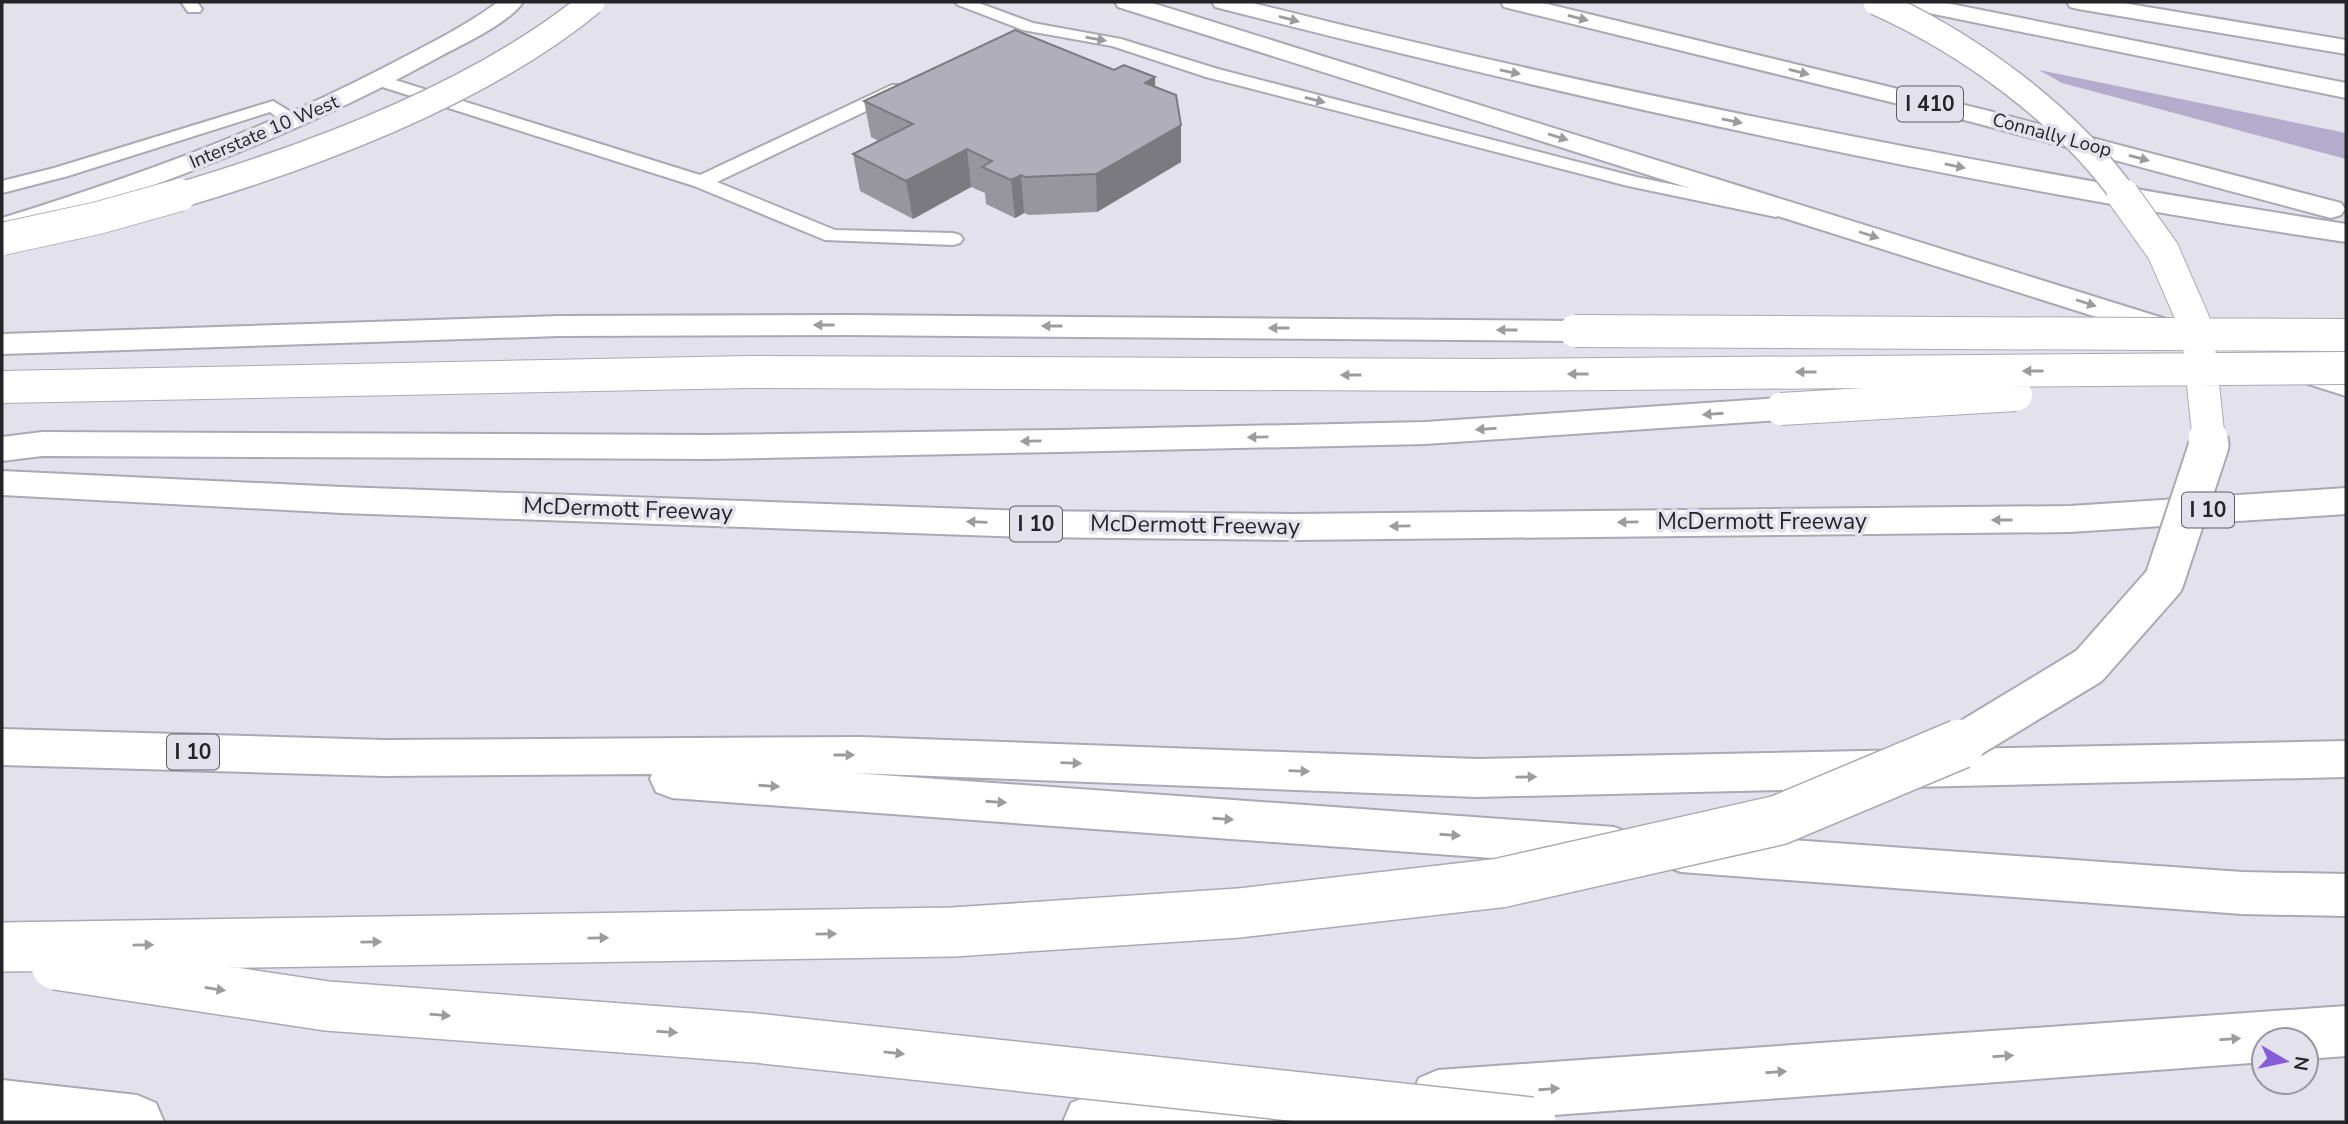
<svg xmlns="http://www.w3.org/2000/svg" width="2348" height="1124" viewBox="0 0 2348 1124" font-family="'Nunito Sans',sans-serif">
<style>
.green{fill:#b4accc}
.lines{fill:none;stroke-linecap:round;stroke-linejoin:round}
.service-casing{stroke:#aaa8b3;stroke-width:4}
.secondary-casing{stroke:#aaa8b3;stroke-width:4}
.motorway-casing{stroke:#aaa8b3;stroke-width:4}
.service{fill:#fff;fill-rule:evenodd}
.secondary{fill:#fff;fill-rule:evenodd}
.motorway{fill:#fff;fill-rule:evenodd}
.motorway-bridge-far3-casing{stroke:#aaa8b3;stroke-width:28;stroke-linecap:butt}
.motorway-bridge-far2-casing{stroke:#aaa8b3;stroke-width:34;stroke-linecap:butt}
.motorway-bridge-far1-casing{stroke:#aaa8b3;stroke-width:43;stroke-linecap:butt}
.motorway-bridge-casing{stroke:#aaa8b3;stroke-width:52;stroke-linecap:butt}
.motorway-bridge-far3{stroke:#fff;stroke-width:25}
.motorway-bridge-far2{stroke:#fff;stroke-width:32}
.motorway-bridge-far1{stroke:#fff;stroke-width:39}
.motorway-bridge{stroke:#fff;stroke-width:49}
.wall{fill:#97969e}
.shaded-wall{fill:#7b7a81}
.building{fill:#b0aeb8;stroke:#7b7a81;stroke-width:2}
.oneway{fill:#9c9c9e}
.labels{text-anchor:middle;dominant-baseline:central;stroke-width:7;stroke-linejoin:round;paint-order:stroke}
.far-street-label{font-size:19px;fill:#242327;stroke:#e3e1ec}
.shield{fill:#e3e1ec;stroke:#5d5c62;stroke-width:2}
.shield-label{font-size:21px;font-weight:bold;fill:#242327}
.street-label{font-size:23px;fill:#242327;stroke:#e3e1ec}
</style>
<rect width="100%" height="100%" fill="#e3e1ec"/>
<path class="green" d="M 2039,70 L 2346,133 L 2346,159 L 2062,83 Z"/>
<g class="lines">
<defs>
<path id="service" d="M 181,2 L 197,2 L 202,9 L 200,12 L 188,12 Z
M 955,2 L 976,2 L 1033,23 L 1121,39 L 1218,69 L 1636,177 L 1783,207 L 1786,211 L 1776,217 L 1628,186 L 1206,77 L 1112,46 L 1023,30 L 958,5 Z
M 379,75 L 700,175 L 892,85 L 904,85 L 907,89 L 904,93 L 717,182 L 835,230 L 953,233 L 960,235 L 963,239 L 960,243 L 953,245 L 825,240 L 694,186 L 373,84 L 371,80 L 373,76 Z
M 273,101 L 299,117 L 302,121 L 299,125 L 287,125 L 270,112 L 68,176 L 2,193 L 2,181 L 54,168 Z"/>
<path id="secondary" d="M 498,2 L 523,2 C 508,24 463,44 439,57 C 305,131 163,185 17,232 L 2,233 L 2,218 C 134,177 264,130 387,66 C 425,46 464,27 498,2 Z"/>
<path id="motorway" d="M 1115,2 L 1149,2 L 2346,375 L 2346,396 L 1118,7 Z
M 1212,2 L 1249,2 C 1611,93 1977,165 2346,224 L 2346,242 C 1965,186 1588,102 1215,7 Z
M 1501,2 L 1539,2 L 1989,111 L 2341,203 L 2345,209 L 2341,215 L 2331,218 L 1972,122 L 1504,7 Z
M 1898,2 L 1941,2 L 2346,83 L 2346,98 L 1909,9 L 1901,7 Z
M 2067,2 L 2117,2 L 2346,40 L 2346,54 L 2078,9 L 2070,7 Z
M 848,315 L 1575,321 L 1586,324 L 1591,331 L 1586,338 L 1575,341 L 848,335 L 559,336 L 2,354 L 2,334 L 559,316 Z
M 1781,398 L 1793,401 L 1798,409 L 1793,417 L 1781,420 L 1425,444 L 1059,452 L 709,459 L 42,456 L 2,461 L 2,437 L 42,432 L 709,435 L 1059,430 L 1425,422 Z
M 2,471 L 342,487 L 1027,511 L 1295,514 L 2070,506 L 2346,488 L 2346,514 L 2070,532 L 1295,540 L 1027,537 L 342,513 L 2,495 Z
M 2,729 L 384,740 L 861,737 L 1477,759 L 2346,741 L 2346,777 L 1477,797 L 853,773 L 1614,827 L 1630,833 L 1637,847 L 1630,861 L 1614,867 L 672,798 L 656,792 L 650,779 L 652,774 L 384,776 L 2,765 Z
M 1681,832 L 2242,872 L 2346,874 L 2346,916 L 2242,914 L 1681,872 L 1664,866 L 1658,852 L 1664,838 Z
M 2346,1006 L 2346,1056 L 2306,1059 L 2306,1040 L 2264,1040 L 2264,1062 L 1459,1122 L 1434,1122 L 1419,1116 L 1411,1097 L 1419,1078 L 1438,1070 Z
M 2,1080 L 137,1095 L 156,1103 L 164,1122 L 2,1122 Z
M 1269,1082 L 1288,1090 L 1296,1109 L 1291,1122 L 1063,1122 L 1071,1103 L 1090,1095 Z"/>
</defs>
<use href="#service" class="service-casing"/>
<use href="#secondary" class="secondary-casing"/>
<use href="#motorway" class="motorway-casing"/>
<use href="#service" class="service"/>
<use href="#secondary" class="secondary"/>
<use href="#motorway" class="motorway"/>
<defs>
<path id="motorway-bridge-far3" d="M 1876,2 C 1968,43 2067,115 2125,197
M 174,197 C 313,156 480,94 592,2"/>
<path id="motorway-bridge-far2" d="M 2123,195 L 2163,251 L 2197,329 L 2209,441
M 2,239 L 98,218 L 180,195
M 1575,331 L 2346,335
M 2,387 L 747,372 L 1487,375 L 2346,368
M 1781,409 L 2016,395"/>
<path id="motorway-bridge-far1" d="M 1957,746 L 2089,666 L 2164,581 L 2209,445 L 2208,439"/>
<path id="motorway-bridge" d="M 2,947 L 953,932 L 1239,913 L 1500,883 L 1779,820 L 1960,744
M 56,965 L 327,1006 L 755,1038 L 1531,1122"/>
</defs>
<use href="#motorway-bridge-far3" class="motorway-bridge-far3-casing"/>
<use href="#motorway-bridge-far2" class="motorway-bridge-far2-casing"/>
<use href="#motorway-bridge-far1" class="motorway-bridge-far1-casing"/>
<use href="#motorway-bridge" class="motorway-bridge-casing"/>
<use href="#motorway-bridge-far3" class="motorway-bridge-far3"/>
<use href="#motorway-bridge-far2" class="motorway-bridge-far2"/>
<use href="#motorway-bridge-far1" class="motorway-bridge-far1"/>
<use href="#motorway-bridge" class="motorway-bridge"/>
</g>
<path class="wall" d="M 1114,70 L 1155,77 L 1155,87 L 1181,125 L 1181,162 L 1097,212 L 1029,215 L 1024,213 L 1015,218 L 986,204 L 985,193 L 971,187 L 913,219 L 860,191 L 853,154 L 878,141 L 871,137 L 864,101 Z"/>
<path class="shaded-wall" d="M 1155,77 L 1156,113 L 1145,83 Z
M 1181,125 L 1181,162 L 1097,212 L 1096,174 Z
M 967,149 L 971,187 L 913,219 L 906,181 Z
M 1021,175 L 1024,213 L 1015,218 L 1011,180 Z"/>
<path class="building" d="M 1015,30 L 1114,70 L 1124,65 L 1155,77 L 1145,83 L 1176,95 L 1181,125 L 1096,174 L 1025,177 L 1021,175 L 1011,180 L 982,167 L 992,161 L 967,149 L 906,181 L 853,154 L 913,124 L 864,101 Z"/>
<defs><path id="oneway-solid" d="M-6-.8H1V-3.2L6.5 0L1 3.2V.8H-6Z" transform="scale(1.75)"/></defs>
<g class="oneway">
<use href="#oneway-solid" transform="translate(1578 18) rotate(14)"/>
<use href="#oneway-solid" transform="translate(1289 19) rotate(15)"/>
<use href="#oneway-solid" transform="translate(1096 39) rotate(10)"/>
<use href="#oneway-solid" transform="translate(1510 72) rotate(12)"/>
<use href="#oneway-solid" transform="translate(1799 72) rotate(14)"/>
<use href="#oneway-solid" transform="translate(1315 100) rotate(14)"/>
<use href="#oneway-solid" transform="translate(1732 121) rotate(12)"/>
<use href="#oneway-solid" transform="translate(1558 137) rotate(17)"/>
<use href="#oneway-solid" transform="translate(2139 158) rotate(15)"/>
<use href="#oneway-solid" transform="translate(1955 166) rotate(11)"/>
<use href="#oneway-solid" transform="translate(1869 235) rotate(18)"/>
<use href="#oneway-solid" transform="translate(2086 303) rotate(18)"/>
<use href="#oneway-solid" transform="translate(824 325) rotate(180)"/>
<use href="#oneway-solid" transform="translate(1052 326) rotate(-180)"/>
<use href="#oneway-solid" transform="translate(1279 328) rotate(-180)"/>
<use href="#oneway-solid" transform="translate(1507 330) rotate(-180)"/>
<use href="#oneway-solid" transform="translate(2033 371) rotate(180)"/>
<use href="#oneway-solid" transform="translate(1806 372) rotate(180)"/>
<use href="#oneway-solid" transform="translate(1578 374) rotate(180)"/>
<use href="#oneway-solid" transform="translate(1351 375) rotate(-180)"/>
<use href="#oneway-solid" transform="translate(1713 414) rotate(176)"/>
<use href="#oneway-solid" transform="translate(1486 429) rotate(176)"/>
<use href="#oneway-solid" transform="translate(1258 437) rotate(179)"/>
<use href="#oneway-solid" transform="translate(1031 441) rotate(179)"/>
<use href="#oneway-solid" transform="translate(2002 520) rotate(180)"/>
<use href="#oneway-solid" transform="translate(977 522) rotate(-178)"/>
<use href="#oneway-solid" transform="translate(1628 522) rotate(179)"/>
<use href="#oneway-solid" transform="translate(1400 526) rotate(179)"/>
<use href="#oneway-solid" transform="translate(844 755)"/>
<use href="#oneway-solid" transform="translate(1071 763) rotate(2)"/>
<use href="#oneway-solid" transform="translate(1299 771) rotate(2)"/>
<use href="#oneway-solid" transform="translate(1526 777) rotate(-1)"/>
<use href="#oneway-solid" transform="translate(769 786) rotate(4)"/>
<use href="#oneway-solid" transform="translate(996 802) rotate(4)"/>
<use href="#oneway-solid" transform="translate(1223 819) rotate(4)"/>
<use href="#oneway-solid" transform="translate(1450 835) rotate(4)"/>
<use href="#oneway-solid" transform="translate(826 934) rotate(-1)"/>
<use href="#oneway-solid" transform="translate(598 938) rotate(-1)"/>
<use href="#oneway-solid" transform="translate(371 942) rotate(-1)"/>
<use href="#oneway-solid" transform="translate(143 945) rotate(-1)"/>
<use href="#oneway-solid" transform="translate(215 989) rotate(9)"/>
<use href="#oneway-solid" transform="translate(440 1015) rotate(5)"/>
<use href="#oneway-solid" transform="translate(667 1032) rotate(4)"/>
<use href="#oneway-solid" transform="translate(2230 1039) rotate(-4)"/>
<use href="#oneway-solid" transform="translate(894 1053) rotate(6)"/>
<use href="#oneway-solid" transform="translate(2003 1056) rotate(-4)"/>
<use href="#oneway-solid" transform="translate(1776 1072) rotate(-4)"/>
<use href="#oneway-solid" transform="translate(1549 1089) rotate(-4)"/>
</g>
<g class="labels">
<g class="far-street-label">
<text transform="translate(264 132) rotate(-23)">Interstate 10 West</text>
<text transform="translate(2052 135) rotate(15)">Connally Loop</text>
</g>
<g class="shield">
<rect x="1897" y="86.5" width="66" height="35" rx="5"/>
<rect x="2182" y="492.5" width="52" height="35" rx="5"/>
<rect x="1010" y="506.5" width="52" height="35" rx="5"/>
<rect x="167" y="734.5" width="52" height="35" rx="5"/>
</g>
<g class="shield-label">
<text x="1930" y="104">I 410</text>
<text x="2208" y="510">I 10</text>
<text x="1036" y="524">I 10</text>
<text x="193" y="752">I 10</text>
</g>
<g class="street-label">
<text transform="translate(628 509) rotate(2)">McDermott Freeway</text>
<text x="1762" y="521">McDermott Freeway</text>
<text transform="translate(1195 525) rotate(1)">McDermott Freeway</text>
</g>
</g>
<rect width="2348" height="1124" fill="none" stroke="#242327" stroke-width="7"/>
<g transform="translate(2285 1061) rotate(99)"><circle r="33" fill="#e3e1ec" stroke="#97959d" stroke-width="2"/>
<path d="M0-5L12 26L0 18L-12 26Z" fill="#875dd7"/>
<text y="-10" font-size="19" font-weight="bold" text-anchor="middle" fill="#242327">N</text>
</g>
</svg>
